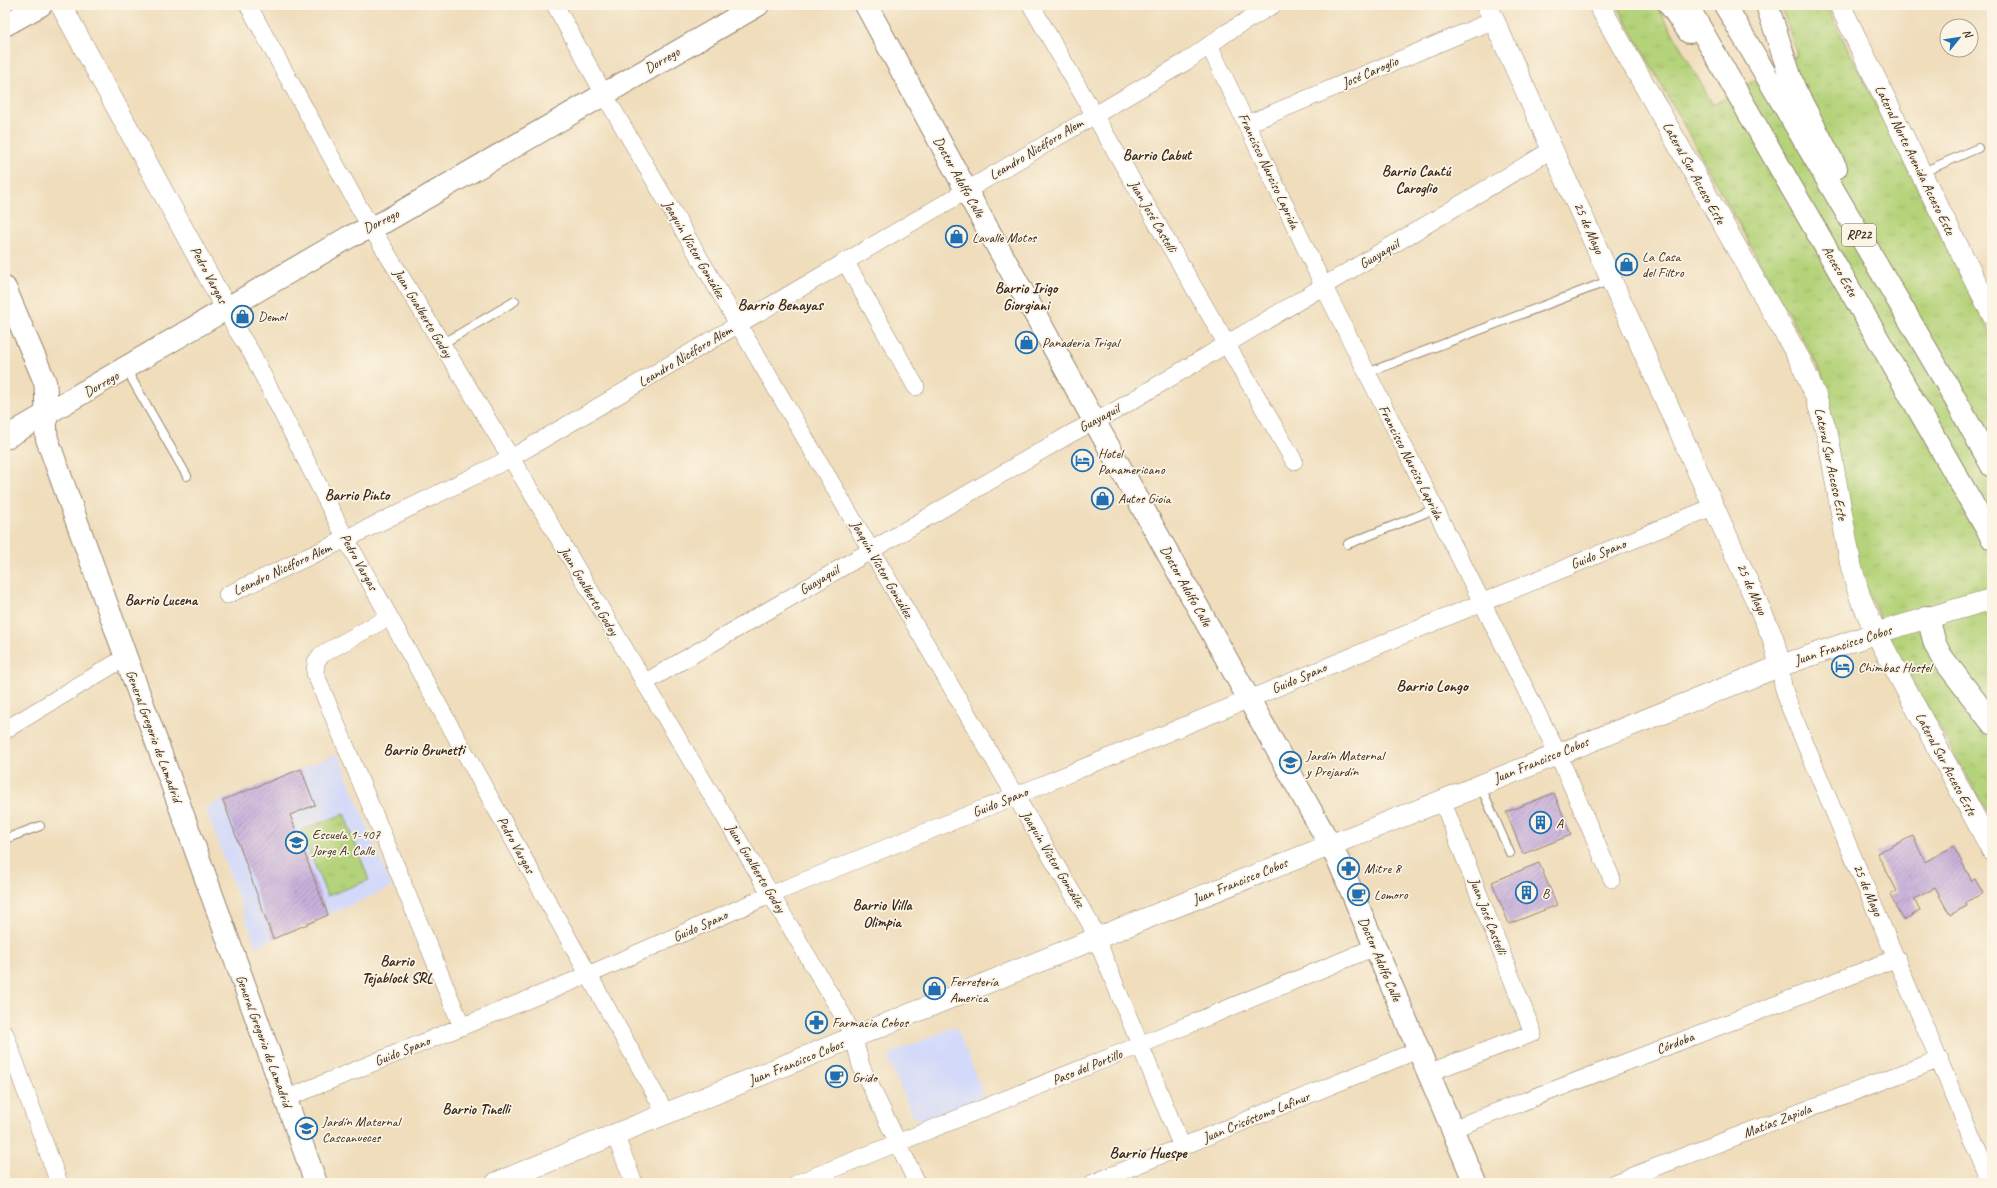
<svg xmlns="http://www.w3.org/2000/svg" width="1997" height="1188" viewBox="0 0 1997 1188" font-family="Caveat,sans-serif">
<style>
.built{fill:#d2d9f9}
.park{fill:url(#park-tufts);stroke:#787e4c}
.building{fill:url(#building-hatch)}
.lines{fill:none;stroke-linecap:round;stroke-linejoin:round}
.service-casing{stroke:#95846c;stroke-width:10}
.minor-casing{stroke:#95846c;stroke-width:18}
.tertiary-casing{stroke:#95846c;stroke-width:22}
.secondary-casing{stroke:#95846c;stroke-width:24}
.motorway-casing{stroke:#95846c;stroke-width:24}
.service{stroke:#fff;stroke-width:8}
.minor{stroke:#fff;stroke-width:17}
.tertiary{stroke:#fff;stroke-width:21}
.secondary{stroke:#fff;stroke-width:22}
.motorway{stroke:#fff;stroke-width:22}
.labels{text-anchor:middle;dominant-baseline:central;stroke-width:3.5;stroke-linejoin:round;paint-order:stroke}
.shield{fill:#fcf5e5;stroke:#75675a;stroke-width:1}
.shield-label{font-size:13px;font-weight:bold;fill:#3b2a1e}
.street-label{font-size:14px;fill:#3b2a1e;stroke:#fcf5e5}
.poi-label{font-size:14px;fill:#3b2a1e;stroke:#fcf5e5;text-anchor:start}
.neighbourhood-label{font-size:15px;font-weight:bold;fill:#3b2a1e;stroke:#fcf5e5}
.quarter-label{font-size:16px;font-weight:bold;fill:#3b2a1e;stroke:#fcf5e5}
</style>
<defs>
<pattern id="park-tufts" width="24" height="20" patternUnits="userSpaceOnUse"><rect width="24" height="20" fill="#b5d37a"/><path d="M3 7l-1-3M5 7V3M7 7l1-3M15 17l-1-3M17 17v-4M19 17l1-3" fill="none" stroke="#9db569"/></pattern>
<pattern id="building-hatch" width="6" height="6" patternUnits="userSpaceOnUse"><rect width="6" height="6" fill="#c8b0db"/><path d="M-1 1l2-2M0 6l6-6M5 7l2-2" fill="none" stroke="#a48fb1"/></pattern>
</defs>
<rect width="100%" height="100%" fill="#fcf5e5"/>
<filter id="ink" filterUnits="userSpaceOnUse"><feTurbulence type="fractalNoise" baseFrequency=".025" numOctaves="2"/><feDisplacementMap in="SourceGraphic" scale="8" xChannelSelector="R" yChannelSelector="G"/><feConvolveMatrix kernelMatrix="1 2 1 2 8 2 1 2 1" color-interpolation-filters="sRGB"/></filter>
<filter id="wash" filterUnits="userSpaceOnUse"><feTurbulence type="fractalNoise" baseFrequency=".012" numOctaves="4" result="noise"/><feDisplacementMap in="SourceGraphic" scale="16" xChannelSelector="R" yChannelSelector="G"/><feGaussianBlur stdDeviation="0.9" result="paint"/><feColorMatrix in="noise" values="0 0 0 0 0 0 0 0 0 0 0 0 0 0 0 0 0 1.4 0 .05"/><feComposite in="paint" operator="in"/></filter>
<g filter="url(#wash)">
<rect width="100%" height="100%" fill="#efddbb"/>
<path class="built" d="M 338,754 L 392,887 L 256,947 L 205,807 Z
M 956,1026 L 984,1095 L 924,1121 L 914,1118 L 888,1061 L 892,1053 Z"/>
<path class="park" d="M 1617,5 L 1657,5 L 1713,105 L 1797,55 L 1781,5 L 1826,5 L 1992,338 L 1992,820 L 1887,636 L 1856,562 L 1822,374 Z
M 344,814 L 369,880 L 327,896 L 301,830 Z"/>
<g id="blocks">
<path class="building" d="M 301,769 L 315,805 L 290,815 L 328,915 L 273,939 L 223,800 Z
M 1554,793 L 1571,835 L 1523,854 L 1506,812 Z
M 1913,836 L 1925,862 L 1953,846 L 1972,881 L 1975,879 L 1983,893 L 1966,902 L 1967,906 L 1950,915 L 1935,888 L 1914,899 L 1920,911 L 1903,920 L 1890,895 L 1897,891 L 1877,853 Z
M 1539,863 L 1557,905 L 1509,924 L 1492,882 Z"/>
</g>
</g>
<g filter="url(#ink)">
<use href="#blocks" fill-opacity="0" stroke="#95846c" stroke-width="1"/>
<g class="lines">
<defs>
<path id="service" d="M 1921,173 L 1978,148
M 442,344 L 515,301
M 126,369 L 187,476
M 1367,373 L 1611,280
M 1348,544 L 1435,509
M 1480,785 L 1510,853
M 5,839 L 40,826"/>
<path id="minor" d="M 248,5 L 360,209 L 511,458 L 842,1014 L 854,1038 L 861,1066 L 917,1183
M 555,5 L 604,94 L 738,324 L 1090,923 L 1182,1147
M 1031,5 L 1294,461
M 1209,45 L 1324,287 L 1558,754 L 1612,879
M 1247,124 L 1494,20
M 845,261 L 916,387
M 227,310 L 236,329 L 251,352 L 346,539 L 666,1114
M 227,595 L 346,539 L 511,458 L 1187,61 L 1226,33 L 1273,5
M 389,617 L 321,655 L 316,662 L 315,673 L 403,883
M 1780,666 L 1783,686 L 1790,708 L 1991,1183
M 644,683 L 1072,433 L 1113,412 L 1553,149
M 5,730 L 126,657
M 405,889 L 462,1027
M 5,1034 L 59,1183
M 1428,1073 L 1533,1033 L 1442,800
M 285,1099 L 588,975 L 772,894 L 1015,796 L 1715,506
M 1452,1129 L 1897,958
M 615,1135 L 634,1183
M 798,1183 L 1140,1045 L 1375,947
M 1093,1183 L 1418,1050
M 1614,1183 L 1940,1059"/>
<path id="tertiary" d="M 61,5 L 227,310
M 1487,5 L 1773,638 L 1780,666
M 1599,5 L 1800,360 L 1816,397 L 1828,437 L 1851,566 L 1860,597 L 1876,633 L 1992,850
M 1840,5 L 1921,173 L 1992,314
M 496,1183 L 1097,938 L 1780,666 L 1876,633 L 1992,599"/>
<path id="secondary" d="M 866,5 L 966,190 L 1330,845 L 1340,864 L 1475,1183
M 5,25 L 41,5
M 5,288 L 45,382 C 48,401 44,420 47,439 L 316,1183
M 5,438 L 349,237 L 384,222 L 758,5"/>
<path id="motorway" d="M 1670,5 L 1689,32
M 1687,5 L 1992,538
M 1725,5 L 1948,386 L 1992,466
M 1767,5 L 1794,88 L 1836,168
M 1928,617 L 1935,644 L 1941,656 L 1992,723"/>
</defs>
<use href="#service" class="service-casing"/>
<use href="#minor" class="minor-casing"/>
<use href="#tertiary" class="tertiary-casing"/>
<use href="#secondary" class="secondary-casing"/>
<use href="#motorway" class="motorway-casing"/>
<use href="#service" class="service"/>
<use href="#minor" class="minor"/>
<use href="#tertiary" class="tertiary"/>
<use href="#secondary" class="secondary"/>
<use href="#motorway" class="motorway"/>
</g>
</g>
<defs>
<symbol id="shop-ring" viewBox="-11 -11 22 22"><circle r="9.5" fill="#fcf5e5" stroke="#1f6fb2" stroke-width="1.5"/><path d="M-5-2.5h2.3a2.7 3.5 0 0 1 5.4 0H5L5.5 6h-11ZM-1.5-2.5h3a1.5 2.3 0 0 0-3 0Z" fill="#1f6fb2"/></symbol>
<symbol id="hotel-ring" viewBox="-11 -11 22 22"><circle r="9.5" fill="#fcf5e5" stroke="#1f6fb2" stroke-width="1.5"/><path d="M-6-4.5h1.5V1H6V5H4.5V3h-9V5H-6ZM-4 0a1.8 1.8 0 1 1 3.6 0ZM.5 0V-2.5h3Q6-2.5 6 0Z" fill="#1f6fb2"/></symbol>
<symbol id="school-ring" viewBox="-11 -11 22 22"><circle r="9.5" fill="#fcf5e5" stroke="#1f6fb2" stroke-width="1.5"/><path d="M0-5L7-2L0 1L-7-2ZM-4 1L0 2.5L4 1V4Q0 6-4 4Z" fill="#1f6fb2"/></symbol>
<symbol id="building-ring" viewBox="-11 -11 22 22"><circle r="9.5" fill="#fcf5e5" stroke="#1f6fb2" stroke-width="1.5"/><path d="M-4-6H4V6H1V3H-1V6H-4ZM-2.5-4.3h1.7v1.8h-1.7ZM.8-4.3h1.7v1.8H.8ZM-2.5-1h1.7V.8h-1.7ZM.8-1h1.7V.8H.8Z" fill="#1f6fb2"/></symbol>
<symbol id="pharmacy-ring" viewBox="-11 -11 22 22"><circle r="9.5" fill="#fcf5e5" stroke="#1f6fb2" stroke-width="1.5"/><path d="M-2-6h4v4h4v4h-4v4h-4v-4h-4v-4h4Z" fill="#1f6fb2"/></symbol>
<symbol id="cafe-ring" viewBox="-11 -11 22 22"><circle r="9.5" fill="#fcf5e5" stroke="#1f6fb2" stroke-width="1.5"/><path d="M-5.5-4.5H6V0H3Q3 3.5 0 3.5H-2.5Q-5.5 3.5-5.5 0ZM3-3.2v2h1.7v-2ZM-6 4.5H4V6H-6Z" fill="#1f6fb2"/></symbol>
</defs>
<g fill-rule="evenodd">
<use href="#shop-ring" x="944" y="224" width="25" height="25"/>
<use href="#shop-ring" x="1614" y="252" width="25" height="25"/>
<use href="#shop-ring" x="230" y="304" width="25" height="25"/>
<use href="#shop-ring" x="1014" y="330" width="25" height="25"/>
<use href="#hotel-ring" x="1070" y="448" width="25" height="25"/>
<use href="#shop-ring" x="1090" y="486" width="25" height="25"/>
<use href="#hotel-ring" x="1830" y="654" width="25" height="25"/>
<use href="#school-ring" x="1278" y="750" width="25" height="25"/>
<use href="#building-ring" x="1528" y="810" width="25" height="25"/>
<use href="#school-ring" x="284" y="830" width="25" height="25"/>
<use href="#pharmacy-ring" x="1336" y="856" width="25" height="25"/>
<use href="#building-ring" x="1514" y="880" width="25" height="25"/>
<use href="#cafe-ring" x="1346" y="882" width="25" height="25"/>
<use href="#shop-ring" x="922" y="976" width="25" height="25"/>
<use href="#pharmacy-ring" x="804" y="1010" width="25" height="25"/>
<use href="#cafe-ring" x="824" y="1064" width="25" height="25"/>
<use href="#school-ring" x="294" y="1116" width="25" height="25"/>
</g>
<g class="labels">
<rect class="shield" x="1842" y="224" width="34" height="22" rx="3"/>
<g class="shield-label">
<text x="1859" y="235">RP22</text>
</g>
<g class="street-label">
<text transform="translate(662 60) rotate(-30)">Dorrego</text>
<text transform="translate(1370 72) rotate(-23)">José Caroglio</text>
<text transform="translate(1036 149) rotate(-31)">Leandro Nicéforo Alem</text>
<text transform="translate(1915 160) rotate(64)">Lateral Norte Avenida Acceso Este</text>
<text transform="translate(1269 171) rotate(65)">Francisco Narciso Laprida</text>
<text transform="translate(1694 173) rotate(61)">Lateral Sur Acceso Este</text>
<text transform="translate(959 177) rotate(61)">Doctor Adolfo Calle</text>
<text transform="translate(1153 216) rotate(60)">Juan José Castelli</text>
<text transform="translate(381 221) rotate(-26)">Dorrego</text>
<text transform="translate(1589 228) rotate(66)">25 de Mayo</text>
<text transform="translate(694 249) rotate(60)">Joaquín Víctor González</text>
<text transform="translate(1379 254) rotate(-31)">Guayaquil</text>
<text transform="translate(1840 271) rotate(60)">Acceso Este</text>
<text transform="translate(209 275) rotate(62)">Pedro Vargas</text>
<text transform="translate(423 313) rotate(59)">Juan Gualberto Godoy</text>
<text transform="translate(685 356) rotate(-31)">Leandro Nicéforo Alem</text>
<text transform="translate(101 384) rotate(-30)">Dorrego</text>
<text transform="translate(1099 418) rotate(-28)">Guayaquil</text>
<text transform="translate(1411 462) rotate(63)">Francisco Narciso Laprida</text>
<text transform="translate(1831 464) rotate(78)">Lateral Sur Acceso Este</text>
<text transform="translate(1598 554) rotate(-22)">Guido Spano</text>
<text transform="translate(359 562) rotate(61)">Pedro Vargas</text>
<text transform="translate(282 569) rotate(-25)">Leandro Nicéforo Alem</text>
<text transform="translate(882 569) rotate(60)">Joaquín Víctor González</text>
<text transform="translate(819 580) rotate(-31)">Guayaquil</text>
<text transform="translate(1186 586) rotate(61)">Doctor Adolfo Calle</text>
<text transform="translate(1752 589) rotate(66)">25 de Mayo</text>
<text transform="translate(589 591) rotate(59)">Juan Gualberto Godoy</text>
<text transform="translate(1843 645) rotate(-18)">Juan Francisco Cobos</text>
<text transform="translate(1299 678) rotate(-23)">Guido Spano</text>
<text transform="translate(154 736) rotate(70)">General Gregorio de Lamadrid</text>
<text transform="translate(1541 760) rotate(-22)">Juan Francisco Cobos</text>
<text transform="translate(1946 764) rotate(62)">Lateral Sur Acceso Este</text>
<text transform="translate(1000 802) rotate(-22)">Guido Spano</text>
<text transform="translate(516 845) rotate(61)">Pedro Vargas</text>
<text transform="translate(1053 859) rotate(59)">Joaquín Víctor González</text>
<text transform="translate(756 868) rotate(59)">Juan Gualberto Godoy</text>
<text transform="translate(1240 881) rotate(-22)">Juan Francisco Cobos</text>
<text transform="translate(1868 890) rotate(67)">25 de Mayo</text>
<text transform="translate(1488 916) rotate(69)">Juan José Castelli</text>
<text transform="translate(700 926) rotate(-24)">Guido Spano</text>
<text transform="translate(1380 959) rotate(67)">Doctor Adolfo Calle</text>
<text transform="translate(264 1041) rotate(70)">General Gregorio de Lamadrid</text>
<text transform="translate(1675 1043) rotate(-21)">Córdoba</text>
<text transform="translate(402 1051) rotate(-22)">Guido Spano</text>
<text transform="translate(796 1062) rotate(-22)">Juan Francisco Cobos</text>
<text transform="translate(1087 1067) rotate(-22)">Paso del Portillo</text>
<text transform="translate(1256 1117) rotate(-22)">Juan Crisóstomo Lafinur</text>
<text transform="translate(1777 1121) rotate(-21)">Matías Zapiola</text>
</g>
<g class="poi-label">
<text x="972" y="237">Lavalle Motos</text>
<text x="1642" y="256">La Casa<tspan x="1642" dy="16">del Filtro</tspan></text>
<text x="258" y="316">Demol</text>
<text x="1042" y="342">Panaderia Trigal</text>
<text x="1098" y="453">Hotel<tspan x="1098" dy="16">Panamericano</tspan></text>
<text x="1118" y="498">Autos Gioia</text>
<text x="1858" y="667">Chimbas Hostel</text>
<text x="1306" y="755">Jardín Maternal<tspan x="1306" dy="16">y Prejardín</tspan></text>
<text x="1556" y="823">A</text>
<text x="312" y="834">Escuela 1-407<tspan x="312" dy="16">Jorge A. Calle</tspan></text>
<text x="1364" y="868">Mitre 8</text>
<text x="1542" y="893">B</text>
<text x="1374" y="894">Lomoro</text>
<text x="950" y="981">Ferretería<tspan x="950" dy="16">America</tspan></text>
<text x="832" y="1022">Farmacia Cobos</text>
<text x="852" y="1077">Grido</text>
<text x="322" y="1121">Jardín Maternal<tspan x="322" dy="16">Cascanueces</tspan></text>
</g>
<g class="neighbourhood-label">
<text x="1157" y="155">Barrio Cabut</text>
<text x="1416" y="171">Barrio Cantú<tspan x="1416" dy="17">Caroglio</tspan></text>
<text x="1026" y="288">Barrio Irigo<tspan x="1026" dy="17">Giorgiani</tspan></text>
<text x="357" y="495">Barrio Pinto</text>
<text x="161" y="600">Barrio Lucena</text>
<text x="424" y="750">Barrio Brunetti</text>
<text x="882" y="905">Barrio Villa<tspan x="882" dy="17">Olimpia</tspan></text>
<text x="397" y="961">Barrio<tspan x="397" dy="17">Tejablock SRL</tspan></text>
<text x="476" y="1109">Barrio Tinelli</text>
</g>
<g class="quarter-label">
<text x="780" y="305">Barrio Benayas</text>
<text x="1432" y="686">Barrio Longo</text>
<text x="1148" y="1153">Barrio Huespe</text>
</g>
</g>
<rect width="1997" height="1188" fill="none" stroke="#fcf5e5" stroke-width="20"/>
<g transform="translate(1959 38) rotate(60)"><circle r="19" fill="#fcf5e5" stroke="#afa495"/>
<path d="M0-3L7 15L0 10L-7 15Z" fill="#1f6fb2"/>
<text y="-6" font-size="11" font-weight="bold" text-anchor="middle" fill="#3b2a1e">N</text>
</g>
</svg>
